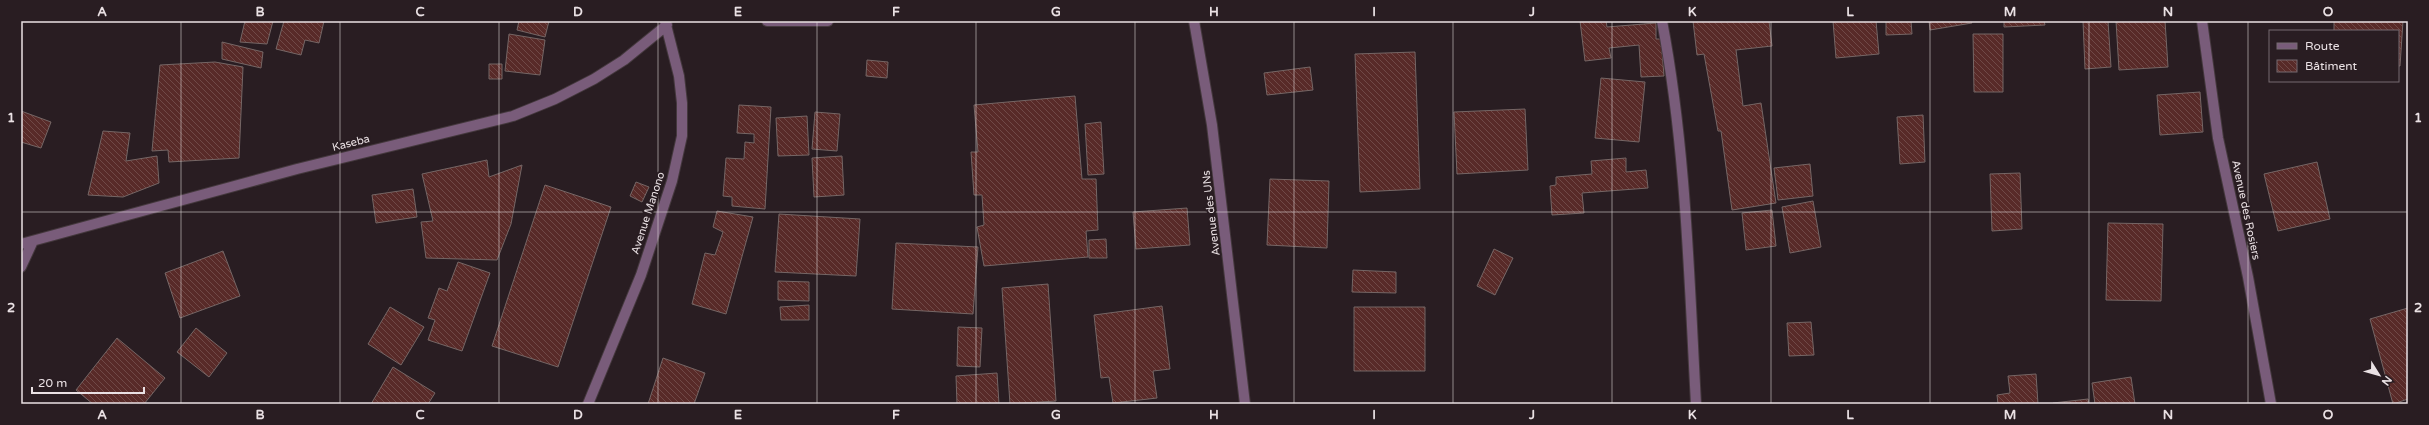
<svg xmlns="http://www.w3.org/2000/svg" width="2429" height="425" viewBox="0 0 2429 425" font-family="'Varela Round',sans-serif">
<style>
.building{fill:url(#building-back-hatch);stroke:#756665}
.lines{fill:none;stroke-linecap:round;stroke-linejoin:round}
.minor-casing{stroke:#44383d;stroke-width:12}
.tertiary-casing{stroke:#44383d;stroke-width:12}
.minor{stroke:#795c7a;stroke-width:10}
.tertiary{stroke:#795c7a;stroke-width:10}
.grid{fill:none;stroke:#eae1e4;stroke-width:1;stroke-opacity:0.55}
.labels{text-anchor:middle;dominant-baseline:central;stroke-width:4;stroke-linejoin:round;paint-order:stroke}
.street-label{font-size:11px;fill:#eae1e4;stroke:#291d22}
.neatline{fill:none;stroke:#eae1e4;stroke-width:1.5}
.grid-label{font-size:13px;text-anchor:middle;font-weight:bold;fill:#eae1e4}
</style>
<defs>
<pattern id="building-back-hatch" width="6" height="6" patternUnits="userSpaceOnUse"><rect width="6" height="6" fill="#582a28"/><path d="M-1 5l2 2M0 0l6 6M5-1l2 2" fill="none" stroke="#704947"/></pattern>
</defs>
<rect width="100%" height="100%" fill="#291d22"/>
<path class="building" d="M 245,21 L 273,21 L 267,44 L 240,42 Z
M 284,21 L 324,21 L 319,43 L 305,40 L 301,55 L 276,49 Z
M 519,21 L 549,21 L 545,37 L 517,30 Z
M 1580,21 L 1606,21 L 1607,27 L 1656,23 L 1656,39 L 1661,39 L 1664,76 L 1641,77 L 1639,45 L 1609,48 L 1611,58 L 1585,61 Z
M 1693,21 L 1769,21 L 1772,46 L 1736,50 L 1743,106 L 1761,103 L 1776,203 L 1732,210 L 1721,131 L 1718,131 L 1704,54 L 1697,55 Z
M 1833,21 L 1876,21 L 1879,54 L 1836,58 Z
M 1886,21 L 1911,21 L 1912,34 L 1886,35 Z
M 1929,21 L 1971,21 L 1972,23 L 1930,30 Z
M 2004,21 L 2044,21 L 2045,25 L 2004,27 Z
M 2083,21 L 2108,21 L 2111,67 L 2085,69 Z
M 2116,21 L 2165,21 L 2168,67 L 2119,70 Z
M 2334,21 L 2403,21 L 2400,66 L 2398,66 L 2398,31 L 2334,31 Z
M 509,34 L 545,40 L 540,75 L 505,71 Z
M 1973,34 L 2003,34 L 2003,92 L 1974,92 Z
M 222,42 L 263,52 L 261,68 L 222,59 Z
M 1415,52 L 1420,189 L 1360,192 L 1355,54 Z
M 867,60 L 888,62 L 887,78 L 866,76 Z
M 215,62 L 243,67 L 239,158 L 169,162 L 168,150 L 152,151 L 160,65 Z
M 489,64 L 502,64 L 502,79 L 489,79 Z
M 1310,67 L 1313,90 L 1267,95 L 1264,73 Z
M 1601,78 L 1645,82 L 1639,142 L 1595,138 Z
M 2200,92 L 2203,132 L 2160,135 L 2157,95 Z
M 1075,96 L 1082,179 L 1096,179 L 1098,230 L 1086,231 L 1088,257 L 984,266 L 977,227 L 984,225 L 982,195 L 974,195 L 971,152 L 978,152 L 974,105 Z
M 739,105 L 771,107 L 765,209 L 732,206 L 732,197 L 723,196 L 726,158 L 744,159 L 745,142 L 754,143 L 754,134 L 737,133 Z
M 1525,109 L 1528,170 L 1457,174 L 1454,112 Z
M 21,111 L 51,122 L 41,148 L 21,142 Z
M 815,112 L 840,114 L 837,151 L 812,149 Z
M 1923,115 L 1925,162 L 1900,164 L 1897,117 Z
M 807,116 L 809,155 L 778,156 L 776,118 Z
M 1101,122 L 1104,174 L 1088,175 L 1085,124 Z
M 103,131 L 130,133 L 126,161 L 157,156 L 159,183 L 123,197 L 88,195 Z
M 842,156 L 844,195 L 814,197 L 812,158 Z
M 1626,158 L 1626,172 L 1646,170 L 1648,188 L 1582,193 L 1584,213 L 1552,215 L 1550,186 L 1556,185 L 1556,177 L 1592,174 L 1591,161 Z
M 487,160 L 489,177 L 522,165 L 511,224 L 497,260 L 426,258 L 421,222 L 433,221 L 422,174 Z
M 2317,162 L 2330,219 L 2278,231 L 2264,174 Z
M 1810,164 L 1813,196 L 1778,200 L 1774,168 Z
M 2020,173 L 2022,229 L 1992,231 L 1990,174 Z
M 1270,179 L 1329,181 L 1327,248 L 1267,245 Z
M 636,182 L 649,187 L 642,202 L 630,196 Z
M 545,185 L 611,207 L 558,367 L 492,346 Z
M 413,189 L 417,217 L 376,223 L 372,195 Z
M 1813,201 L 1821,247 L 1790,253 L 1782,207 Z
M 1187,208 L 1190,245 L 1136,249 L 1133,212 Z
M 1772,210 L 1776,246 L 1746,250 L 1742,213 Z
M 717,211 L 753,217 L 726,314 L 692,304 L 705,253 L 715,255 L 723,232 L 713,227 Z
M 779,214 L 860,219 L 856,276 L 775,272 Z
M 2108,223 L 2163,224 L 2161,301 L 2106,300 Z
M 1106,239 L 1107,258 L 1089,258 L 1089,240 Z
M 896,243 L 978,247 L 973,314 L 892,309 Z
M 1494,249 L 1513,258 L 1495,295 L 1477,286 Z
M 223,251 L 240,296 L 180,318 L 165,273 Z
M 458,262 L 490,273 L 462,351 L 428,340 L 435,320 L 428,318 L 439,288 L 447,291 Z
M 1353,270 L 1396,272 L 1396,293 L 1352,292 Z
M 778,281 L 809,282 L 809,301 L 778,300 Z
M 1048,284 L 1056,401 L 1010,404 L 1002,288 Z
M 809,305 L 809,320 L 781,320 L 780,307 Z
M 1162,306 L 1170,369 L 1153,371 L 1157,398 L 1113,403 L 1109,377 L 1101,378 L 1094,315 Z
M 390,307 L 424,327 L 401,365 L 368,344 Z
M 1354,307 L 1425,307 L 1425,371 L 1354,371 Z
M 2408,308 L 2408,399 L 2393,404 L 2370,319 Z
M 1811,322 L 1814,355 L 1789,356 L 1787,323 Z
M 958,327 L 982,328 L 980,367 L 957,366 Z
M 196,328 L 227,353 L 209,377 L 177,352 Z
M 117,338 L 165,378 L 144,404 L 93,404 L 76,390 Z
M 663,358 L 705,373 L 694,404 L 648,404 Z
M 393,367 L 435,393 L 428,404 L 371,404 Z
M 997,373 L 999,404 L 957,404 L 956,376 Z
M 2036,374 L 2038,404 L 1998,404 L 1997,395 L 2010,393 L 2008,376 Z
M 2131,377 L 2135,404 L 2095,404 L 2092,383 Z
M 2088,399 L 2089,404 L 2054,404 L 2053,403 Z"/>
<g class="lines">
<defs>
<path id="minor" d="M 1194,21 L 1212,125 L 1245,404
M 1662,21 C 1686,147 1689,276 1696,404
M 2202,21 L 2218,138 L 2248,277 L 2271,404
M 21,244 L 297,169 L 513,116 L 555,99 L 594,79 L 624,60 L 667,25
M 21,267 L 33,241
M 588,404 L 641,275 L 672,181 L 682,136 L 682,103 L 679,76 L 665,21"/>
<path id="tertiary" d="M 767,21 L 828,21"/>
</defs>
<use href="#minor" class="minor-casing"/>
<use href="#tertiary" class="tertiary-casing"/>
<use href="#minor" class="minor"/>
<use href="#tertiary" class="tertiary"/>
</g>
<path class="grid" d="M 181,21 L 181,404M 340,21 L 340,404M 499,21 L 499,404M 658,21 L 658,404M 817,21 L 817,404M 976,21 L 976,404M 1135,21 L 1135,404M 1294,21 L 1294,404M 1453,21 L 1453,404M 1612,21 L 1612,404M 1771,21 L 1771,404M 1930,21 L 1930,404M 2089,21 L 2089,404M 2248,21 L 2248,404M 21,212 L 2408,212"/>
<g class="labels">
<g class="street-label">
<text transform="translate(351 143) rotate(-14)">Kaseba</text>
<text transform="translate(2246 210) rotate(78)">Avenue des Rosiers</text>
<text transform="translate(648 213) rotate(-72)">Avenue Manono</text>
<text transform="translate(1211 213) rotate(-97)">Avenue des UNs</text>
</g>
</g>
<rect width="2429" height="425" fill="none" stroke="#291d22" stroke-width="44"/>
<rect x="2269" y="30" width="130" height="52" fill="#291d22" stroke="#766b70"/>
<rect x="2277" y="43" width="20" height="6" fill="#795c7a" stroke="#766b70"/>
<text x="2305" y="50" font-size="12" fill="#eae1e4">Route</text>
<rect x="2277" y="60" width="20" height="12" fill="url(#building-back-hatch)" stroke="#766b70"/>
<text x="2305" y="70" font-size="12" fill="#eae1e4">Bâtiment</text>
<g transform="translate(2379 375) rotate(127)" stroke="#291d22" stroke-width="3" paint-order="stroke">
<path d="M0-3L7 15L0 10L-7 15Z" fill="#eae1e4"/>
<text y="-6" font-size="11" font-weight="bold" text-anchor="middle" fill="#eae1e4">N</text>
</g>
<path d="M32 387v6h112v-6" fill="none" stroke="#eae1e4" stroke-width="2"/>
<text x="38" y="387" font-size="12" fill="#eae1e4" stroke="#291d22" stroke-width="3" paint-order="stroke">20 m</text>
<rect x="22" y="22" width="2385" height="381" class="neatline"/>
<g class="grid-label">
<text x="102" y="16">A</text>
<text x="260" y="16">B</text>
<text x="420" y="16">C</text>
<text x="578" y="16">D</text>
<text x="738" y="16">E</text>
<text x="896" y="16">F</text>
<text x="1056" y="16">G</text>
<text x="1214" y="16">H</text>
<text x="1374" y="16">I</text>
<text x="1532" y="16">J</text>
<text x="1692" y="16">K</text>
<text x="1850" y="16">L</text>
<text x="2010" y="16">M</text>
<text x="2168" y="16">N</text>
<text x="2328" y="16">O</text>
<text x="11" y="122">1</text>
<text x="2418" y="122">1</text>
<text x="11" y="312">2</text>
<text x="2418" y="312">2</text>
<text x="102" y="419">A</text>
<text x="260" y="419">B</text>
<text x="420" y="419">C</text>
<text x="578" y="419">D</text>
<text x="738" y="419">E</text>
<text x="896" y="419">F</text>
<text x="1056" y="419">G</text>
<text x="1214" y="419">H</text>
<text x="1374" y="419">I</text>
<text x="1532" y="419">J</text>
<text x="1692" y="419">K</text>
<text x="1850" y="419">L</text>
<text x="2010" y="419">M</text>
<text x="2168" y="419">N</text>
<text x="2328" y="419">O</text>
</g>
</svg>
